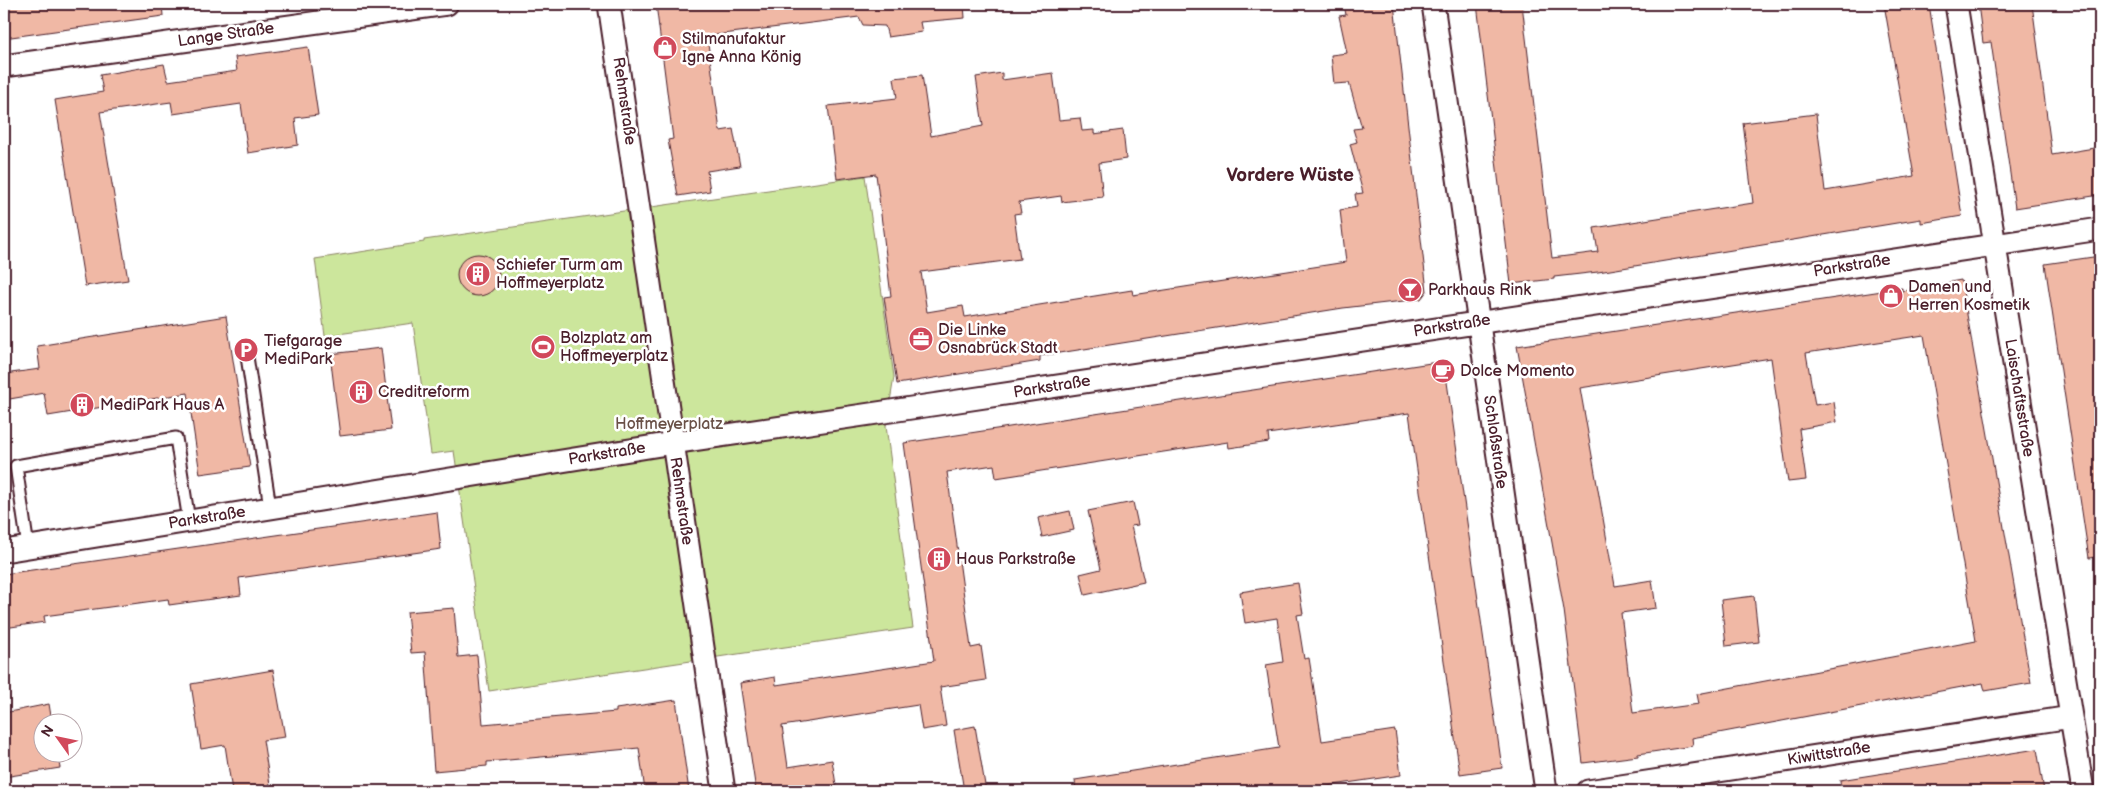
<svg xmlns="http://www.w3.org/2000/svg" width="2104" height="795" viewBox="0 0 2104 795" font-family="'Balsamiq Sans',sans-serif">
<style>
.green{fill:#cce69c;stroke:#8b8264}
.building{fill:#f0b8a5;stroke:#4a1f2b;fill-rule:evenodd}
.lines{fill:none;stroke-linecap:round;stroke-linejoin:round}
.lane-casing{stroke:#4a1f2b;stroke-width:15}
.street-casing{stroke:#4a1f2b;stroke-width:25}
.lane{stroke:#fff;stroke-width:11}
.street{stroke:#fff;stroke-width:21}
.labels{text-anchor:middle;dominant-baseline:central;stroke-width:5;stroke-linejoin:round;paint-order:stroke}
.street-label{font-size:16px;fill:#4a1f2b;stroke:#fff}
.poi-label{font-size:16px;fill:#4a1f2b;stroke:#fff;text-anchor:start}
.park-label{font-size:16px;fill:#6a5147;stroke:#fff}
.quarter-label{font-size:19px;font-weight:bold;fill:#4a1f2b;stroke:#fff}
</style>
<rect width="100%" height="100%" fill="#fff"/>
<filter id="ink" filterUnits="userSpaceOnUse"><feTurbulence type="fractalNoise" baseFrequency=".02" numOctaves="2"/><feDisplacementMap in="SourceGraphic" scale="10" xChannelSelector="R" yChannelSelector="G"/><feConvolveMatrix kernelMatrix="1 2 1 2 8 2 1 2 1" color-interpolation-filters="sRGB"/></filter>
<g filter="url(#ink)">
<path class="green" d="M 865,176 L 894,377 L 886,426 L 913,628 L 489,691 L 454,451 L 431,454 L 413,323 L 325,336 L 315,259 L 424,242 L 424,240 Z"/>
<path class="building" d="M 4,4 L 162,4 L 163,16 L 4,38 Z
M 656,4 L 964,4 L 965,18 L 920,22 L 922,32 L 888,37 L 885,26 L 863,25 L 859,17 L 707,36 L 720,131 L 733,129 L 740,166 L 707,171 L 710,191 L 678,196 L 668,140 L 673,139 Z
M 1344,4 L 1394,4 L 1427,291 L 1421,299 L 1343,308 L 1040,356 L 1040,361 L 897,384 L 884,297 L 891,296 L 876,174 L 837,179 L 828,106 L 897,98 L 894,78 L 922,75 L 931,136 L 983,126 L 976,77 L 1002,73 L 1002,80 L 1053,73 L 1059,120 L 1080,118 L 1082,131 L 1094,130 L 1094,134 L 1123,130 L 1126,159 L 1099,163 L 1103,197 L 1062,202 L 1061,196 L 1019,202 L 1021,213 L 1014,214 L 1020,259 L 921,272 L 927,312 L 963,306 L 965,317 L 1132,290 L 1133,295 L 1346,262 L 1340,210 L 1357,207 L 1355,194 L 1363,193 L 1350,144 L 1357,142 L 1353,129 L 1362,128 L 1349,83 L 1334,84 L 1331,55 L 1347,53 L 1339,16 L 1346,15 Z
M 1477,4 L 1522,4 L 1552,258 L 1598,252 L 1594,228 L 1753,203 L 1743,123 L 1816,114 L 1825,191 L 1914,176 L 1884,4 L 1929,4 L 1962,216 L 1921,223 L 1921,219 L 1598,272 L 1554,277 L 1554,279 L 1511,284 Z
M 1978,4 L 2032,4 L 2052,155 L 2100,147 L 2100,195 L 2015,208 L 1991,42 L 1983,43 Z
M 308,47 L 318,115 L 295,118 L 298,145 L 248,153 L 241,104 L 173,114 L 171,102 L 100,112 L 128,280 L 85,286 L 55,100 L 103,92 L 100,75 L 164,64 L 168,81 L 237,71 L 235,57 Z
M457 275a21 21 0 1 1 42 0a21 21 0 1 1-42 0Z
M 2100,256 L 2100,557 L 2089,558 L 2045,264 Z
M 1961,280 L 2031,683 L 1985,691 L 1983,683 L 1692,738 L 1693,746 L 1638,754 L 1638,756 L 1583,763 L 1564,610 L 1517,346 L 1902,288 L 1902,291 ZM 1924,335 L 1976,641 L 1697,694 L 1699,704 L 1633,713 L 1621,613 L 1656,608 L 1652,580 L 1615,586 L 1580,388 L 1771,358 L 1788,482 L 1806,480 L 1799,429 L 1837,422 L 1834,402 L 1815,405 L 1806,353 Z
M 226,316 L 250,467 L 200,474 L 188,393 L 48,416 L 44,393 L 4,400 L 4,374 L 40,369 L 37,346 Z
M 381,348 L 391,430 L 340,436 L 330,354 Z
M 1444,361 L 1502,768 L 1460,774 L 1409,413 L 1268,434 L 1269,442 L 1229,448 L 1228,442 L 996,478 L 994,465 L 947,472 L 971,648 L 981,646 L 986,680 L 940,687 L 946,726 L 922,730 L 918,705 L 782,726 L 788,767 L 832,760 L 837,791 L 756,791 L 740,683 L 775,677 L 776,685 L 934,661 L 904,443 Z
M 1133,502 L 1138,525 L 1131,526 L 1144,582 L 1085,595 L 1080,574 L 1101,569 L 1088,511 Z
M 1070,511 L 1074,530 L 1042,537 L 1038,518 Z
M 437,512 L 441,549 L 239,578 L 241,595 L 169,605 L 168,599 L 44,616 L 45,622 L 4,628 L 4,574 Z
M 1298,583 L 1303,614 L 1297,615 L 1304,659 L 1309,658 L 1322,741 L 1395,730 L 1401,775 L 1293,791 L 1076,791 L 1075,780 L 1279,748 L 1266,665 L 1283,662 L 1277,618 L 1245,623 L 1240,592 Z
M 1754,596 L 1759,642 L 1726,646 L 1721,600 Z
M 454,608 L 458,657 L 477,655 L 483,724 L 616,712 L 616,709 L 676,700 L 689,791 L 645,791 L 639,748 L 487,762 L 487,766 L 434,771 L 425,652 L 411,653 L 407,612 Z
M 273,670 L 285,737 L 263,740 L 271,791 L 232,791 L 225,745 L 201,749 L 191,684 Z
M 49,704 L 52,722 L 42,722 L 42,752 L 57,752 L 60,768 L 4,777 L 4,713 Z
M 975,726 L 986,791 L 964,791 L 954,730 Z
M 2037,749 L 2044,791 L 1841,791 L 1840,780 Z"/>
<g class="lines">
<defs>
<path id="lane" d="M 246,350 L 270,507
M 28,547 L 16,466 L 176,438 L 189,521"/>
<path id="street" d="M 609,4 L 724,791
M 1433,4 L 1546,791
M 1956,4 L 2083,791
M 4,66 L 447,4
M 4,551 L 673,443 L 945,403 L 2100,229
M 1588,791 L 2071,717"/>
</defs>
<use href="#lane" class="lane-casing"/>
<use href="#street" class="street-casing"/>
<use href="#lane" class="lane"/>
<use href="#street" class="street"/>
</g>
</g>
<defs>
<symbol id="shop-disc" viewBox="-11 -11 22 22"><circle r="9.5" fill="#d1495b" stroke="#fff"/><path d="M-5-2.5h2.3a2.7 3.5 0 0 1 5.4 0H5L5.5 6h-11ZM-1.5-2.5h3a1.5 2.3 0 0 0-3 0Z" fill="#fff"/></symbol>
<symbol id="building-disc" viewBox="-11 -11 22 22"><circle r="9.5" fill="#d1495b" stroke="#fff"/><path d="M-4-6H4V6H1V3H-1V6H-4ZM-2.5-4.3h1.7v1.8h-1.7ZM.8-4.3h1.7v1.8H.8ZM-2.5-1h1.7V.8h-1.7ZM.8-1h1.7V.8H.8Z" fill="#fff"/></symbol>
<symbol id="bar-disc" viewBox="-11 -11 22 22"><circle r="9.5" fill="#d1495b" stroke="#fff"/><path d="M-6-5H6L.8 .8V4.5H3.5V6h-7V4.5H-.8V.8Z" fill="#fff"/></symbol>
<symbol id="office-disc" viewBox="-11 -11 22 22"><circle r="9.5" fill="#d1495b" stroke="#fff"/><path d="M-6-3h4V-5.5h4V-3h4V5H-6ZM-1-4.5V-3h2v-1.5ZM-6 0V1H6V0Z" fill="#fff"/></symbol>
<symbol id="stadium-disc" viewBox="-11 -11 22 22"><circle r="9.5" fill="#d1495b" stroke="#fff"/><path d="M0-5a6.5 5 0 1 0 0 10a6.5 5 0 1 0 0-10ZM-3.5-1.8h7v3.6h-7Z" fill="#fff"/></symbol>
<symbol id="parking-disc" viewBox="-11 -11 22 22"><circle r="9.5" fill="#d1495b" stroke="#fff"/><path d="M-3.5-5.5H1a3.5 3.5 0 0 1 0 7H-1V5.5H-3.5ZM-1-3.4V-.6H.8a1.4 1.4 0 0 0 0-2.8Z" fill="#fff"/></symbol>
<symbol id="cafe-disc" viewBox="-11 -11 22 22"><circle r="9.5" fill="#d1495b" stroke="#fff"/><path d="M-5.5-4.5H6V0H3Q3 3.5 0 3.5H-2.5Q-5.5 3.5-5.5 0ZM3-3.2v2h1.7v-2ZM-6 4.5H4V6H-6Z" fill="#fff"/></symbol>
</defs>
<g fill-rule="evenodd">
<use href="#shop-disc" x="651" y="34" width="28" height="28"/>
<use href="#building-disc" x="464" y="260" width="28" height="28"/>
<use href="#bar-disc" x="1396" y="276" width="28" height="28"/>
<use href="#shop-disc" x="1877" y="282" width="28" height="28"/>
<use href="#office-disc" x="907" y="325" width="28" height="28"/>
<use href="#stadium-disc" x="529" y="333" width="28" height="28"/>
<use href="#parking-disc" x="232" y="336" width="28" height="28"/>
<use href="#cafe-disc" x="1429" y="357" width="28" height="28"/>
<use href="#building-disc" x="347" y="378" width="28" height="28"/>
<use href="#building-disc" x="68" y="391" width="28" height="28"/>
<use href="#building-disc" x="925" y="545" width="28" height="28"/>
</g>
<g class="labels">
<g class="street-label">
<text transform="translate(226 35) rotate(-8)">Lange Straße</text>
<text transform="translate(624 101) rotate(82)">Rehmstraße</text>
<text transform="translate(1852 266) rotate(-9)">Parkstraße</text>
<text transform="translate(1452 326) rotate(-9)">Parkstraße</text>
<text transform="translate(1052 387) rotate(-9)">Parkstraße</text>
<text transform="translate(2019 398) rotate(81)">Laischaftsstraße</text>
<text transform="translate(1495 442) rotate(82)">Schloßstraße</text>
<text transform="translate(607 454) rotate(-9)">Parkstraße</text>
<text transform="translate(681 501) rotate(82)">Rehmstraße</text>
<text transform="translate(207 518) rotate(-9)">Parkstraße</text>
<text transform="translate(1829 754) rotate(-9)">Kiwittstraße</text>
</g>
<g class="poi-label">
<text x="682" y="39">Stilmanufaktur<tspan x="682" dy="18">Igne Anna König</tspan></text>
<text x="496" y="265">Schiefer Turm am<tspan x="496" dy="18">Hoffmeyerplatz</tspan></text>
<text x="1908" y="287">Damen und<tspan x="1908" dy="18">Herren Kosmetik</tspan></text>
<text x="1428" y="290">Parkhaus Rink</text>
<text x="938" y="330">Die Linke<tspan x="938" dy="18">Osnabrück Stadt</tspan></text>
<text x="560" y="338">Bolzplatz am<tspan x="560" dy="18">Hoffmeyerplatz</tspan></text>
<text x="264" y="341">Tiefgarage<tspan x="264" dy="18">MediPark</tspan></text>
<text x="1460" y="371">Dolce Momento</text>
<text x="378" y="392">Creditreform</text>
<text x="100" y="405">MediPark Haus A</text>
<text x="956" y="559">Haus Parkstraße</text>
</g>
<g class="park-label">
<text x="669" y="424">Hoffmeyerplatz</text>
</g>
<g class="quarter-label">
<text x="1290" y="175">Vordere Wüste</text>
</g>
</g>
<rect width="2104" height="795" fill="none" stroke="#fff" stroke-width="20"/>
<rect x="10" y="10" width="2084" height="775" fill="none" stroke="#4a1f2b" stroke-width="2" filter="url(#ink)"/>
<g transform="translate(58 738) rotate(303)"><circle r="24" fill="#ffffff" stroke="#b7a5aa"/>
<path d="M0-4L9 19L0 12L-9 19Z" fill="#d1495b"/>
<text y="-8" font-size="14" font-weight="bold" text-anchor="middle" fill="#4a1f2b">N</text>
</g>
</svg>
